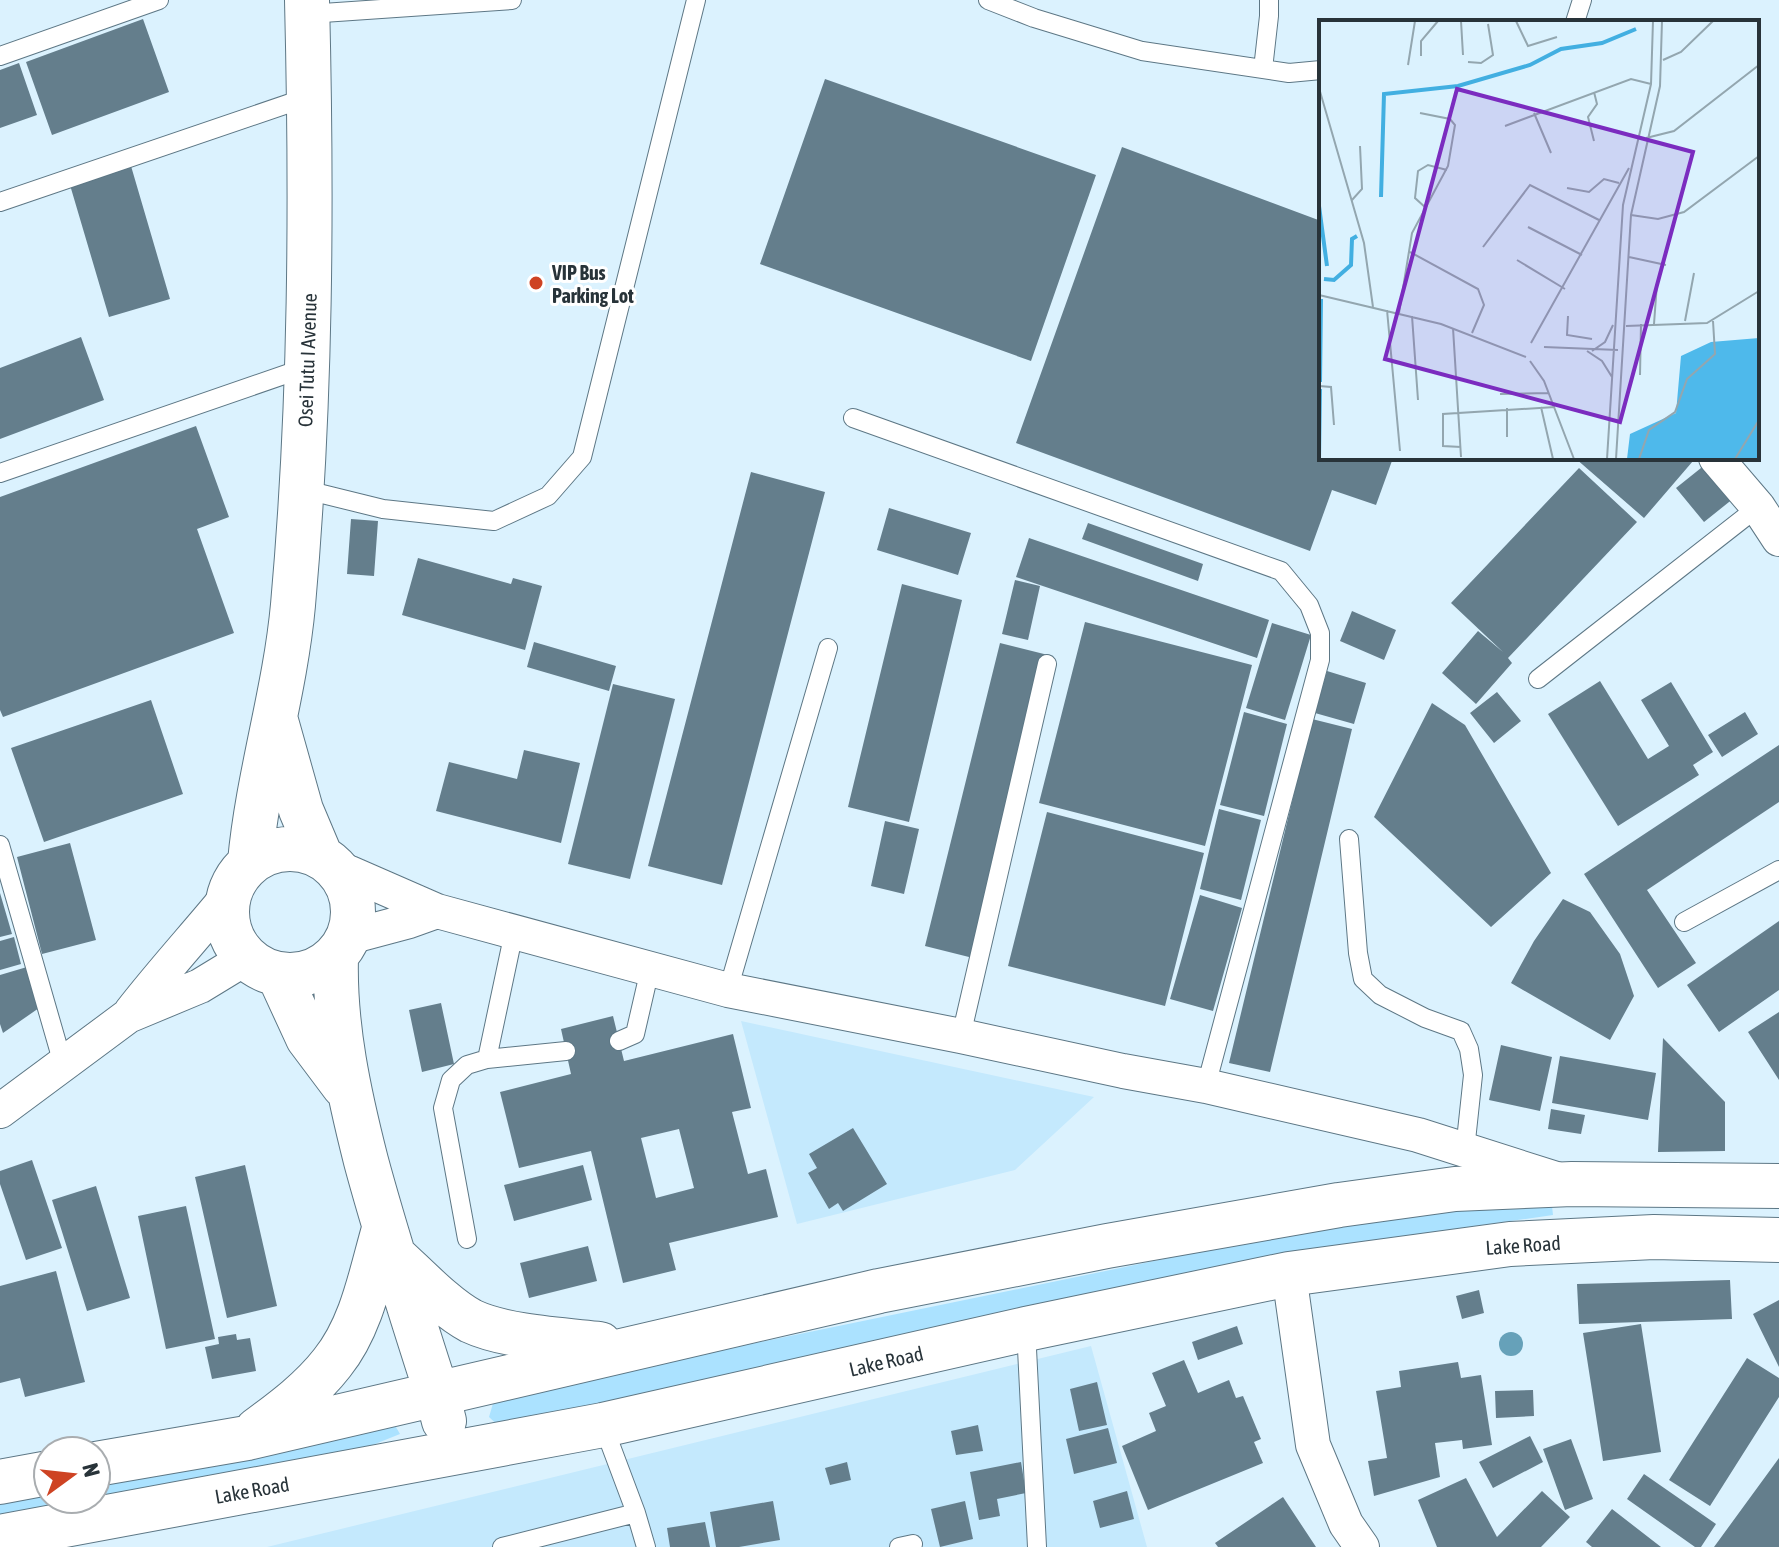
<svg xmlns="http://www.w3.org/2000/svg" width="1779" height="1547" viewBox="0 0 1779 1547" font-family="'Asap Condensed',sans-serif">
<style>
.built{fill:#c4e9fd}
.green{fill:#abe2ff}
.building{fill:#647e8c;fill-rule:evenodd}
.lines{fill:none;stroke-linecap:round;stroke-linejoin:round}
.lane-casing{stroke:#5d7785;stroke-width:20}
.street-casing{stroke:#5d7785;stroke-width:36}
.secondary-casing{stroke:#5d7785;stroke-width:46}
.lane{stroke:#fff;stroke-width:18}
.street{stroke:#fff;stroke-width:34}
.secondary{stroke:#fff;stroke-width:44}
.tree{fill:#66a1b9}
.poi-dot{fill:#ce4323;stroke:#fff;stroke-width:3}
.labels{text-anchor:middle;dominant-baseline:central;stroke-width:6;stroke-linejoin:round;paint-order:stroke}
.poi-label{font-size:20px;font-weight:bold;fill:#283339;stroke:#fff;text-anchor:start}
.street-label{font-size:20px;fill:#283339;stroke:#fff}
.inset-river{fill:none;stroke:#42afe1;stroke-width:4}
.inset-road{fill:none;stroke:#93a6af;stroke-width:2}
.view{fill:#7b2cbf;fill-opacity:0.15;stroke:#7b2cbf;stroke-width:4}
.inset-edge{fill:none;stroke:#283339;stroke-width:4}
</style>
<rect width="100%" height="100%" fill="#dbf2fe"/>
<path class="built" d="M 741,1021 L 1094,1097 L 1015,1170 L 797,1224 Z
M 1091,1346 L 1147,1547 L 267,1547 Z"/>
<path class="green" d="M 1528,1202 L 1552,1206 L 1553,1215 L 1323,1248 L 1145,1281 L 827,1352 L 503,1430 L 489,1417 L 494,1400 L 542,1387 L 1358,1219 Z
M 393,1422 L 400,1434 L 370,1446 L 0,1519 L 0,1502 L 48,1493 L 48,1499 L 96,1499 L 96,1484 Z"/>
<path class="building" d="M 143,19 L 169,92 L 52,135 L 26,62 Z
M 19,63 L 37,115 L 0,128 L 0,70 Z
M 825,79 L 1096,175 L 1031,361 L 760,264 Z
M 1122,147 L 1321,221 L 1321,458 L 1393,458 L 1376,505 L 1332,490 L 1310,551 L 1016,443 Z
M 131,166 L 170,299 L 109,317 L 70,185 Z
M 81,337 L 104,400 L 0,439 L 0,368 Z
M 196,426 L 229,517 L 197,529 L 234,633 L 3,717 L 0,710 L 0,497 Z
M 1575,458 L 1689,458 L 1693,461 L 1644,518 Z
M 1711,460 L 1739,494 L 1704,522 L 1676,488 Z
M 1579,468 L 1637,522 L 1508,658 L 1512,663 L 1476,704 L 1442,673 L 1478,631 L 1503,652 L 1451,603 Z
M 751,472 L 825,492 L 722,885 L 648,866 Z
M 889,508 L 971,533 L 958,575 L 877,550 Z
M 351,519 L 378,521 L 374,576 L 347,574 Z
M 1088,523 L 1203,564 L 1198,581 L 1082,539 Z
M 1029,538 L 1269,620 L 1257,658 L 1016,577 Z
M 418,558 L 511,584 L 513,578 L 542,586 L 525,650 L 402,615 Z
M 1015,580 L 1040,586 L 1028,640 L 1002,634 Z
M 902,584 L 962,600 L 909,822 L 848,807 Z
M 1352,611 L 1396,630 L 1384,660 L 1340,641 Z
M 1085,622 L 1252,665 L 1205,846 L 1039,803 Z
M 1272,623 L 1311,635 L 1285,720 L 1246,708 Z
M 534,642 L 616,666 L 609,691 L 527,667 Z
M 1000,643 L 1048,655 L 973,958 L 925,946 Z
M 1327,671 L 1366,683 L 1354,724 L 1315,713 Z
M 1600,681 L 1648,759 L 1669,746 L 1641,700 L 1671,682 L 1713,752 L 1693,765 L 1699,775 L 1618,826 L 1548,714 Z
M 613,684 L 675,699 L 630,879 L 568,864 Z
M 1497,692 L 1521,721 L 1494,743 L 1470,713 Z
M 151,700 L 183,794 L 44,842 L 11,748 Z
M 1432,703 L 1465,725 L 1551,873 L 1491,927 L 1374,817 Z
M 1244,712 L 1287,724 L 1264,816 L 1220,805 Z
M 1745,712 L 1758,734 L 1722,757 L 1708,735 Z
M 1312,719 L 1352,729 L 1270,1072 L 1229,1063 Z
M 1779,745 L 1779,802 L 1647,890 L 1696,963 L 1658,988 L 1584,874 Z
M 524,750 L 580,763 L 561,843 L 436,811 L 449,762 L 517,779 Z
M 1219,809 L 1261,820 L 1241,900 L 1200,889 Z
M 1047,812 L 1204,853 L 1165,1006 L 1008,966 Z
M 885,821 L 919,829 L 904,894 L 871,886 Z
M 70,843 L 96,940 L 42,954 L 17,857 Z
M 0,893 L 12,934 L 0,937 Z
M 1200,895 L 1242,908 L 1213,1011 L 1170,999 Z
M 1563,899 L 1590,912 L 1620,954 L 1634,996 L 1610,1040 L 1511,983 L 1534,941 Z
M 1779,921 L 1779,990 L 1719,1032 L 1687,985 Z
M 14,937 L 21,964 L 0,970 L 0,941 Z
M 27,967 L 39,1008 L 3,1033 L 0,1024 L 0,975 Z
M 441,1003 L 454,1064 L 422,1072 L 409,1010 Z
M 1779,1012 L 1779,1080 L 1748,1032 Z
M 613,1016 L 624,1061 L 733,1034 L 751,1108 L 732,1112 L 748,1174 L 766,1169 L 778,1217 L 669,1243 L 676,1270 L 623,1283 L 591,1151 L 519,1168 L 500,1092 L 571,1074 L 561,1029 ZM 679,1129 L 694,1188 L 656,1198 L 641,1138 Z
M 1663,1038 L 1725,1102 L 1725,1151 L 1658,1152 Z
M 1501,1045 L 1552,1057 L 1540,1111 L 1489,1100 Z
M 1560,1056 L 1656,1073 L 1648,1120 L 1552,1103 Z
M 1551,1109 L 1585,1115 L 1581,1134 L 1548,1129 Z
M 853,1128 L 887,1184 L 843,1211 L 838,1203 L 829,1209 L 808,1173 L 817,1168 L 809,1154 Z
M 32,1160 L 62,1248 L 26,1260 L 0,1184 L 0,1171 Z
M 245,1165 L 277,1306 L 227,1318 L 195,1177 Z
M 583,1165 L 592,1200 L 514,1221 L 504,1185 Z
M 96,1186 L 130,1298 L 87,1311 L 52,1200 Z
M 186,1206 L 215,1339 L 166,1349 L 138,1216 Z
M 588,1246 L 597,1281 L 529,1298 L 520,1263 Z
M 56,1271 L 85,1382 L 25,1397 L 20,1378 L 0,1383 L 0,1286 Z
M 1730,1280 L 1732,1319 L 1579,1324 L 1577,1284 Z
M 1479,1290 L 1484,1313 L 1462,1319 L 1456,1296 Z
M 1779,1300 L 1779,1367 L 1753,1314 Z
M 1641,1324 L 1661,1452 L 1603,1461 L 1583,1333 Z
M 1237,1326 L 1243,1344 L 1198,1360 L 1192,1342 Z
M 236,1334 L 237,1340 L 250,1338 L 256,1371 L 212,1379 L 205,1347 L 219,1344 L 218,1337 Z
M 1747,1358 L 1779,1378 L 1779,1397 L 1710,1506 L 1669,1480 Z
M 1184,1360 L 1198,1393 L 1229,1380 L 1236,1398 L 1243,1396 L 1261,1439 L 1254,1442 L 1263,1463 L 1148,1510 L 1122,1446 L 1156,1431 L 1149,1413 L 1166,1406 L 1152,1373 Z
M 1458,1362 L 1461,1378 L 1481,1375 L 1492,1445 L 1463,1449 L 1462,1440 L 1435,1443 L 1440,1477 L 1374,1496 L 1368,1461 L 1387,1458 L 1376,1391 L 1401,1387 L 1399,1371 Z
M 1097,1382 L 1107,1425 L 1079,1431 L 1070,1389 Z
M 1533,1390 L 1534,1416 L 1496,1418 L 1495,1391 Z
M 978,1425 L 983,1451 L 956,1455 L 951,1431 Z
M 1108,1428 L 1117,1463 L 1074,1474 L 1066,1439 Z
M 1530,1436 L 1543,1462 L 1493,1488 L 1479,1462 Z
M 1571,1439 L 1593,1499 L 1565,1510 L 1543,1449 Z
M 1779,1458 L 1779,1547 L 1714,1547 Z
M 847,1462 L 851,1480 L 830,1485 L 825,1468 Z
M 1021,1462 L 1026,1493 L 997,1499 L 1000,1516 L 979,1520 L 970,1472 Z
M 1644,1474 L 1716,1524 L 1701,1547 L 1695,1547 L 1627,1499 Z
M 1466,1478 L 1497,1537 L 1542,1491 L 1570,1517 L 1541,1547 L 1437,1547 L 1418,1500 Z
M 1127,1491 L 1134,1519 L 1100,1528 L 1093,1501 Z
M 1283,1497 L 1316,1547 L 1218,1547 L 1215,1543 Z
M 773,1501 L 780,1540 L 739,1547 L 716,1547 L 710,1512 Z
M 965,1501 L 973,1539 L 940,1547 L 931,1509 Z
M 1612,1509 L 1661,1547 L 1592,1547 L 1586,1542 Z
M 705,1522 L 710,1547 L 670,1547 L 667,1528 Z"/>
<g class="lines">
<defs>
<path id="lane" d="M 988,0 L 1034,18 L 1142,51 L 1289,73 L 1321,70
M 308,14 L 512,0
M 1575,22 L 1582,0
M 0,56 L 159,0
M 1263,69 L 1269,16 L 1269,0
M 0,202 L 308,97
M 853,418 L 1281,571 L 1309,605 L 1320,633 L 1320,660 L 1206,1086
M 0,473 L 307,367
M 302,489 L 383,509 L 494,521 L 548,496 L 582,457 L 696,0
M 1538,679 L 1758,507
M 1349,839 L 1358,953 L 1363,979 L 1380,995 L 1425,1018 L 1461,1031 L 1469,1049 L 1473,1075 L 1465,1150
M 0,845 L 63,1064
M 1684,922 L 1779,870
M 728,990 L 828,648
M 961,1036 L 1047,664
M 619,1041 L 635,1034 L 650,969
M 487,1059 L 514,932
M 467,1239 L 443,1108 L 451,1080 L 467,1065 L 487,1059 L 566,1051
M 1026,1329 L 1037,1547
M 603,1425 L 636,1513 L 646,1547
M 502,1547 L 636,1513
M 899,1547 L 913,1544"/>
<path id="street" d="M 1716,458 L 1758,507 L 1779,539
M 338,870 L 350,873 L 437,911 L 728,990 L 961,1036 L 1123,1071 L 1206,1086 L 1418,1135 L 1556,1179
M 349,937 L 409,921 L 437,911
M 131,1012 C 162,972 196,935 228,896
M 0,1111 L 128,1016 L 200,986 L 246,958
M 1289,1274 L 1313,1445 L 1346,1524 L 1362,1547"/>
<path id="secondary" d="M 276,721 L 301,810 L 320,855
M227 912a63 63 0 1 1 126 0a63 63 0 1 1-126 0Z
M 250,862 C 258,775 285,692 293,605 C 311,404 312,202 307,0
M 336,957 C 334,1026 349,1094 366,1161 C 387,1239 412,1316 437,1394 L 444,1421
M 279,975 L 308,1038 L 344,1086
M 395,1257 C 416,1276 446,1308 471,1321 C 505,1337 563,1340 600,1344
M 257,1430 C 284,1410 311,1390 332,1363 C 362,1326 371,1274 384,1229
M 96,1464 L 247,1438 L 879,1291 L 1107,1246 L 1339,1205 L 1455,1189 L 1572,1184 L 1779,1186
M 0,1482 L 48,1473
M 0,1537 L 603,1425 L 1026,1329 L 1289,1274 L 1510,1244 L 1654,1237 L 1779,1240"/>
</defs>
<use href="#lane" class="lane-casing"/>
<use href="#street" class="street-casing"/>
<use href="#secondary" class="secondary-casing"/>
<use href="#lane" class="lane"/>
<use href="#street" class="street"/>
<use href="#secondary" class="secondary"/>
</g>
<circle class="tree" cx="1511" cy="1344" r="12"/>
<circle class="poi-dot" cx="536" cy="283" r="8"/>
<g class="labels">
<g class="poi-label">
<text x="552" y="272">VIP Bus<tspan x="552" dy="23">Parking Lot</tspan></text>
</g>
<g class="street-label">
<text transform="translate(307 360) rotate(-88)">Osei Tutu I Avenue</text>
<text transform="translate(1523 1245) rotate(-4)">Lake Road</text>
<text transform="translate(886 1361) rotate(-13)">Lake Road</text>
<text transform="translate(252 1490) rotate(-10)">Lake Road</text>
</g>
</g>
<g transform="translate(1319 20)">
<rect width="440" height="440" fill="#dbf2fe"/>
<path d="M 440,318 L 440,439 L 308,439 L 311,414 L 357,393 L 362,336 L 392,322 Z" fill="#4eb9eb"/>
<path class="inset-river" d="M 62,177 L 65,74 L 139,66 L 211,45 L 242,29 L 283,23 L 317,9M 0,186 L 8,246M 5,259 L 15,260 L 32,245 L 33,219 L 38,216M 1,362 L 2,279M 0,439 L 1,369"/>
<path class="inset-road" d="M 142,1 L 144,35M 153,1 L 190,1M 197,1 L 209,26 L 238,17M 102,36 L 102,21 L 119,1M 344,40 L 362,32 L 394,1M 149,42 L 162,43 L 174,35 L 169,4M 89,45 L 96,1M 0,68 L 45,223 L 54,287M 215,93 L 232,133M 186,106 L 312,59 L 332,64M 327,118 L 355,111 L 440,45M 275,121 L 269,97 L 278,84 L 275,72M 248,168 L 270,172 L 285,159 L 300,163M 33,180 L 43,169 L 41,126M 107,188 L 96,178 L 99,151 L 109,145 L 128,150M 312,195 L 339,199 L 365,192 L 440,136M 209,207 L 263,235M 164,227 L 211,165 L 280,200M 91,232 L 159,269 L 165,285 L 153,313M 310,237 L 347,245M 198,240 L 246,269M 0,275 L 122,304 L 207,337M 68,290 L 81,431M 80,293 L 93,213 L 129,146 L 136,105 L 131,99 L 101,93M 93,296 L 99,380M 249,296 L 248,315 L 273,319M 366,301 L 375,253M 335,304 L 338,263M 307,306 L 388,303 L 440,271M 134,308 L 142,437M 212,323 L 310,148M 225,327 L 299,330M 268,331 L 283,341 L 293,357M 273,331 L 286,322 L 294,305M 211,341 L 225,361 L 255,439M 321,355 L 322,304M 0,366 L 12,367 L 15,405M 181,374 L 230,373M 222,387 L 234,439M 188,388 L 188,417M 142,427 L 124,426 L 124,394 L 236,387M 288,439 L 304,185 L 332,64 L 334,1M 297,439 L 312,195 L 341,66 L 343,1M 320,439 L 330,410 L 356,392 L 368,359 L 396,334 L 394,301M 416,439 L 440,400"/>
<path class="view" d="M 138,69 L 374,132 L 301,402 L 66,339 Z"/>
<rect width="440" height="440" class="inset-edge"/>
</g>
<g transform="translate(72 1475) rotate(75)"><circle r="38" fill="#ffffff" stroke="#a9adb0" stroke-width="2"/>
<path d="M0-6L14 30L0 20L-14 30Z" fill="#ce4323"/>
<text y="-12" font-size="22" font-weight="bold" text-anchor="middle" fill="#283339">N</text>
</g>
</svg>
